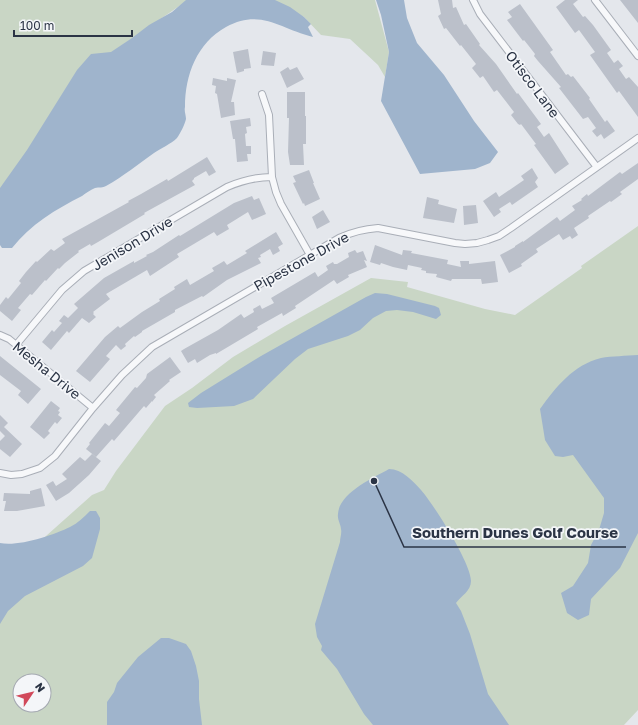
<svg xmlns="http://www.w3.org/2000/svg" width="638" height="725" viewBox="0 0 638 725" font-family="'Golos Text',sans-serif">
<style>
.green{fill:#c9d6c5;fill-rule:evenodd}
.water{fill:#9fb4cc}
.building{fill:#bbc0ca}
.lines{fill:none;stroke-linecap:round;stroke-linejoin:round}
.street-casing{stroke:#a9aeb7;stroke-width:8}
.street{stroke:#f7f8fa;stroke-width:6}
.labels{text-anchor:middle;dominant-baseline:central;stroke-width:3.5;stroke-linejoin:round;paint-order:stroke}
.street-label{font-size:14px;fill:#2b3445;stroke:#f4f6f9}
.leader{fill:none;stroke:#2b3445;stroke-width:1.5}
.callout-dot{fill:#2b3445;stroke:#f4f6f9;stroke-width:1.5}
.callout-label{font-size:15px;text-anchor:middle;font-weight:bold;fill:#2b3445;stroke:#f4f6f9;stroke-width:3.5;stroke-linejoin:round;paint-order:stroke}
</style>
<rect width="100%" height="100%" fill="#e4e7ec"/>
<path class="green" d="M 0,0 L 188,0 L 111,53 L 0,195 Z
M 274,0 L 375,0 L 389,52 L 385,77 L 378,65 L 350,39 L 321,35 L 304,17 Z
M 638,226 L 638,710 L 624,725 L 0,725 L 0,577 L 92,495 L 104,490 L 116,471 L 165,406 L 192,388 L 233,357 L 285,326 L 371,278 L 408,282 L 407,287 L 485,309 L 515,315 L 582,268 L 581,266 ZM 20,681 L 44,681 L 44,705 L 20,705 Z"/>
<path class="water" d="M 186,0 L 275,0 L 290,7 L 304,17 L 311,24 L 308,27 L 313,37 C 280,29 261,8 226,27 C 197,43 185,75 185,107 C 184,111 186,115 186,119 C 185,124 180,134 177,138 C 171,144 161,148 154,153 C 138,164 124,176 106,186 C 103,188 99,187 95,188 C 90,190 86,193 82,196 C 56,209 30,225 12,248 L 2,248 L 0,245 L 0,188 L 27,150 L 77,70 L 91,54 L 111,52 L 132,38 L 149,25 L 172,12 Z
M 376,0 L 404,0 L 407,18 L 417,43 L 444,75 L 474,121 L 498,152 L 490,163 L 475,169 L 420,174 L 381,101 L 389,52 L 381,15 Z
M 375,293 L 387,294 L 435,306 L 439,308 L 441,315 L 436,319 L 413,312 L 397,310 L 386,311 L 373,318 L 360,330 L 348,336 L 308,349 L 295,359 L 253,399 L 234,406 L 197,408 L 189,407 L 188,403 L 201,393 L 261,356 L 366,297 Z
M 638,355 L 638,533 L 620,568 L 591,599 L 589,615 L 578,620 L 567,613 L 561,593 L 573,586 L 588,563 L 591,545 L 599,530 L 604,513 L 604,498 L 573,455 L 563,457 L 555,456 L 545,440 L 540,409 C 556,387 573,365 601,358 C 612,356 626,356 638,355 Z
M 389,469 C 402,469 413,481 421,490 C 434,505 471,563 471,581 C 471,591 461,596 456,603 L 461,611 L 470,634 L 488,694 L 509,725 L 373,725 L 364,714 L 337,669 L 321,650 L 322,646 L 317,637 L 315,624 L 340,542 C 340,538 342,533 341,529 C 341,525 337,519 338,514 C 339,493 373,478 389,469 Z
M 90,511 L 96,511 L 100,518 L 100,529 L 92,558 L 83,566 L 25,596 L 8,611 L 0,624 L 0,543 C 18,547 54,535 70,527 C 78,523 84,517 90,511 Z
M 161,638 L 169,638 L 186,644 L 191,651 L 196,666 L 199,681 L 199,699 L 202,725 L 107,725 L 107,702 L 114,692 L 117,683 L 138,657 Z"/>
<path class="building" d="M 438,0 L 452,0 L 453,8 L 456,7 L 464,25 L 466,24 L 480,44 L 479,45 L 496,64 L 517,94 L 518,93 L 541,124 L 537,127 L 544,137 L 549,133 L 569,164 L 555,174 L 534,145 L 536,144 L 521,124 L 520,125 L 518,124 L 511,115 L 514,112 L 497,90 L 494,92 L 483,76 L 480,78 L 472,68 L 476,64 L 461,45 L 460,46 L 446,28 L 444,29 L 438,16 L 441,14 Z
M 565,0 L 578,0 L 573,4 L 583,17 L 585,16 L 593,25 L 611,50 L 607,53 L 614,63 L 618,60 L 623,66 L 619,69 L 626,79 L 629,77 L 638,87 L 638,117 L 619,91 L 617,93 L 590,55 L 595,52 L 579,30 L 575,33 L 556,7 Z
M 620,0 L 638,0 L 638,23 Z
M 520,4 L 553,50 L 550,52 L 566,75 L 568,74 L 571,77 L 573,76 L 590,98 L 589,99 L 605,122 L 607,120 L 615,131 L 604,139 L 601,134 L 597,137 L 592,131 L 596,128 L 588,117 L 583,119 L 559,88 L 561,87 L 538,61 L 534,56 L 535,54 L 528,45 L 524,40 L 523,41 L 507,20 L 512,17 L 508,12 Z
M 248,49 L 251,68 L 244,69 L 244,71 L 237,73 L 233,52 Z
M 263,51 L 276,53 L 274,66 L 261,65 Z
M 288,67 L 290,70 L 297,67 L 304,79 L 287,88 L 280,72 Z
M 213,78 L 227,81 L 227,78 L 236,80 L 231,102 L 234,102 L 235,115 L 221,118 L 217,94 L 215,93 L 216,86 L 212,85 Z
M 287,92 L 305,92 L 305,116 L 306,116 L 306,144 L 303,144 L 304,165 L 290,165 L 288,152 L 289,118 L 287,118 Z
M 250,118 L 251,126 L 246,127 L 247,133 L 245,134 L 246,146 L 251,146 L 251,154 L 247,154 L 248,161 L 237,162 L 235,139 L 233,139 L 230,121 Z
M 207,157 L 216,172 L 209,176 L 206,171 L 194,178 L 194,179 L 192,181 L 195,185 L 144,213 L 145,214 L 98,242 L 91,246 L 90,244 L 78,251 L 79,252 L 65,263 L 59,269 L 58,268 L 46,281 L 45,280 L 32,295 L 30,294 L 18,308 L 21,310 L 12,321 L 0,311 L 0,305 L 6,297 L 8,299 L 21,283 L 19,281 L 26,272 L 36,261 L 37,262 L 51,249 L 54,251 L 65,243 L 62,239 L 129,202 L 128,201 L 141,194 L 167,179 L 168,181 Z
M 638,163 L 638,179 L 620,192 L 622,194 L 611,202 L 610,201 L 588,216 L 589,218 L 574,228 L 578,235 L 572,239 L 570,236 L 563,240 L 559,234 L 536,249 L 538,252 L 521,264 L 522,266 L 509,273 L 500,255 L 515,247 L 515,246 L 523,241 L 523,242 L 557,217 L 560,221 L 575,210 L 572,206 L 582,200 L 581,199 L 587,194 L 588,196 L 620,172 L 622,174 Z
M 532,168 L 538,178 L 535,182 L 538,187 L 512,205 L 510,202 L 499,209 L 501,212 L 494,217 L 483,201 L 496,192 L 499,197 L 524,180 L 521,176 Z
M 309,170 L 314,183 L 313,183 L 320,199 L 305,206 L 304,203 L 303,204 L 293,183 L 296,182 L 293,176 Z
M 252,196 L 254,200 L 259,198 L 266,214 L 252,220 L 248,212 L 227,225 L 229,229 L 217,236 L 214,232 L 177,254 L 179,257 L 150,276 L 147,270 L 106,294 L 110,299 L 93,312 L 94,313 L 93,314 L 96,317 L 89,323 L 82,318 L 69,333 L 67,331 L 51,350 L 42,342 L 52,330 L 54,332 L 62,323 L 59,321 L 64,315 L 68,318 L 78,308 L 74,304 L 104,278 L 134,261 L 134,263 L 147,256 L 146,255 L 153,252 L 179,235 L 180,236 L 234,203 Z
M 427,197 L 439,200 L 438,204 L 457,209 L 454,223 L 423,218 Z
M 476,205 L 478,223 L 464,225 L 463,206 Z
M 323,210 L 330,222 L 317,229 L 312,217 Z
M 276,232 L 283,244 L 278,247 L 280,251 L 273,255 L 270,249 L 260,255 L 261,257 L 258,258 L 261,263 L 227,280 L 203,297 L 202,296 L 175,310 L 175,312 L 142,331 L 142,332 L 135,337 L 134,336 L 125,344 L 126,346 L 121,350 L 116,345 L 106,356 L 110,359 L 90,382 L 76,371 L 105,337 L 118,326 L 120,328 L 142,312 L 160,301 L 159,299 L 175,289 L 174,287 L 187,279 L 190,285 L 214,271 L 212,268 L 219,264 L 224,261 L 227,265 L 247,253 L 245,251 Z
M 375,245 L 402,255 L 403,250 L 412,251 L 411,253 L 448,260 L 447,264 L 461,267 L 460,261 L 469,261 L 469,264 L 495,261 L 498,282 L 482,284 L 481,279 L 452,279 L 451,281 L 436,277 L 437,274 L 426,273 L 426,271 L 421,270 L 422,268 L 408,265 L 407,270 L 393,267 L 381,263 L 380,265 L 370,262 Z
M 355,250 L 357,253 L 363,251 L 367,261 L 364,260 L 367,267 L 348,275 L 349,277 L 337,284 L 334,280 L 295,306 L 296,308 L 283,316 L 282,313 L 257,327 L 258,329 L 216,354 L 216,353 L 210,355 L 197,363 L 195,359 L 188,363 L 181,351 L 184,349 L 218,330 L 241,314 L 244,318 L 254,312 L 253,309 L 260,305 L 262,309 L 274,303 L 271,298 L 315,272 L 318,277 L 328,270 L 326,266 L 333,262 L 334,264 L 337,264 L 349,257 L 348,253 Z
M 0,356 L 41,389 L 28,404 L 18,395 L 21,391 L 0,375 Z
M 170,357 L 181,372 L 169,380 L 170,381 L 154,395 L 156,397 L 152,402 L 152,401 L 146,408 L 144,406 L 114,441 L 112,439 L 96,457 L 86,449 L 90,444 L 89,443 L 105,423 L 109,426 L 120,413 L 116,410 L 135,387 L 137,388 L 146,378 L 147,374 Z
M 51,401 L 60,408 L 58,411 L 60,412 L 58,415 L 62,418 L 57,424 L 55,422 L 48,431 L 50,433 L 44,439 L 30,427 Z
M 0,415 L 8,423 L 4,427 L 22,444 L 10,457 L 0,449 L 0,441 L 5,436 L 0,431 Z
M 92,454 L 101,461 L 89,475 L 69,493 L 56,501 L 46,485 L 53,481 L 56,486 L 67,479 L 62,474 L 80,457 L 85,461 Z
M 41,488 L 45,506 L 17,511 L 4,511 L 6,501 L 3,501 L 4,493 L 30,494 L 30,491 Z"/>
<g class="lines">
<defs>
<path id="street" d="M 473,0 L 480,14 L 596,166
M 595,0 L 638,56
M 262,94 L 269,115 L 272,177 L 276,192 L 281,204 L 310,255
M 0,335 L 9,339 L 93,408
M 16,345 L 62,290 L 84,271 L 227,187 C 241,181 256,177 272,177
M 0,473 L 11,475 L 22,474 L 40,468 L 55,456 L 93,408 L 122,375 L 152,347 L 339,238 C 352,232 364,229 378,228 L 455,243 L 465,244 L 477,243 L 488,240 L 499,236 L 511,228 L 638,138"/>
</defs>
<use href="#street" class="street-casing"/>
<use href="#street" class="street"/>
</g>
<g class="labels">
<g class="street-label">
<text transform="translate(533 84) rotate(53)">Otisco Lane</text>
<text transform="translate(132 243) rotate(-31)">Jenison Drive</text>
<text transform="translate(301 261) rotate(-29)">Pipestone Drive</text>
<text transform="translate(47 370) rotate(39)">Mesha Drive</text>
</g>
</g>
<path class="leader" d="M374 481L404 547H626"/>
<circle class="callout-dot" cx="374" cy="481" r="4"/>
<g class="callout-label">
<text x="515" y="538">Southern Dunes Golf Course</text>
</g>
<g transform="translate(32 693) rotate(55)"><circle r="19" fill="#f4f6f9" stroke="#a4a8b1"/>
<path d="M0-3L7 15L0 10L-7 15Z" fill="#d1495b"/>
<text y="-6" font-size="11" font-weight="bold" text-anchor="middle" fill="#2b3445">N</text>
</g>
<path d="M14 30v6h118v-6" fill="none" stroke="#2b3445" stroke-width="2"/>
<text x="20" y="30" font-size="12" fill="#2b3445" stroke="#f4f6f9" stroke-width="3" paint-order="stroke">100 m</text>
</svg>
